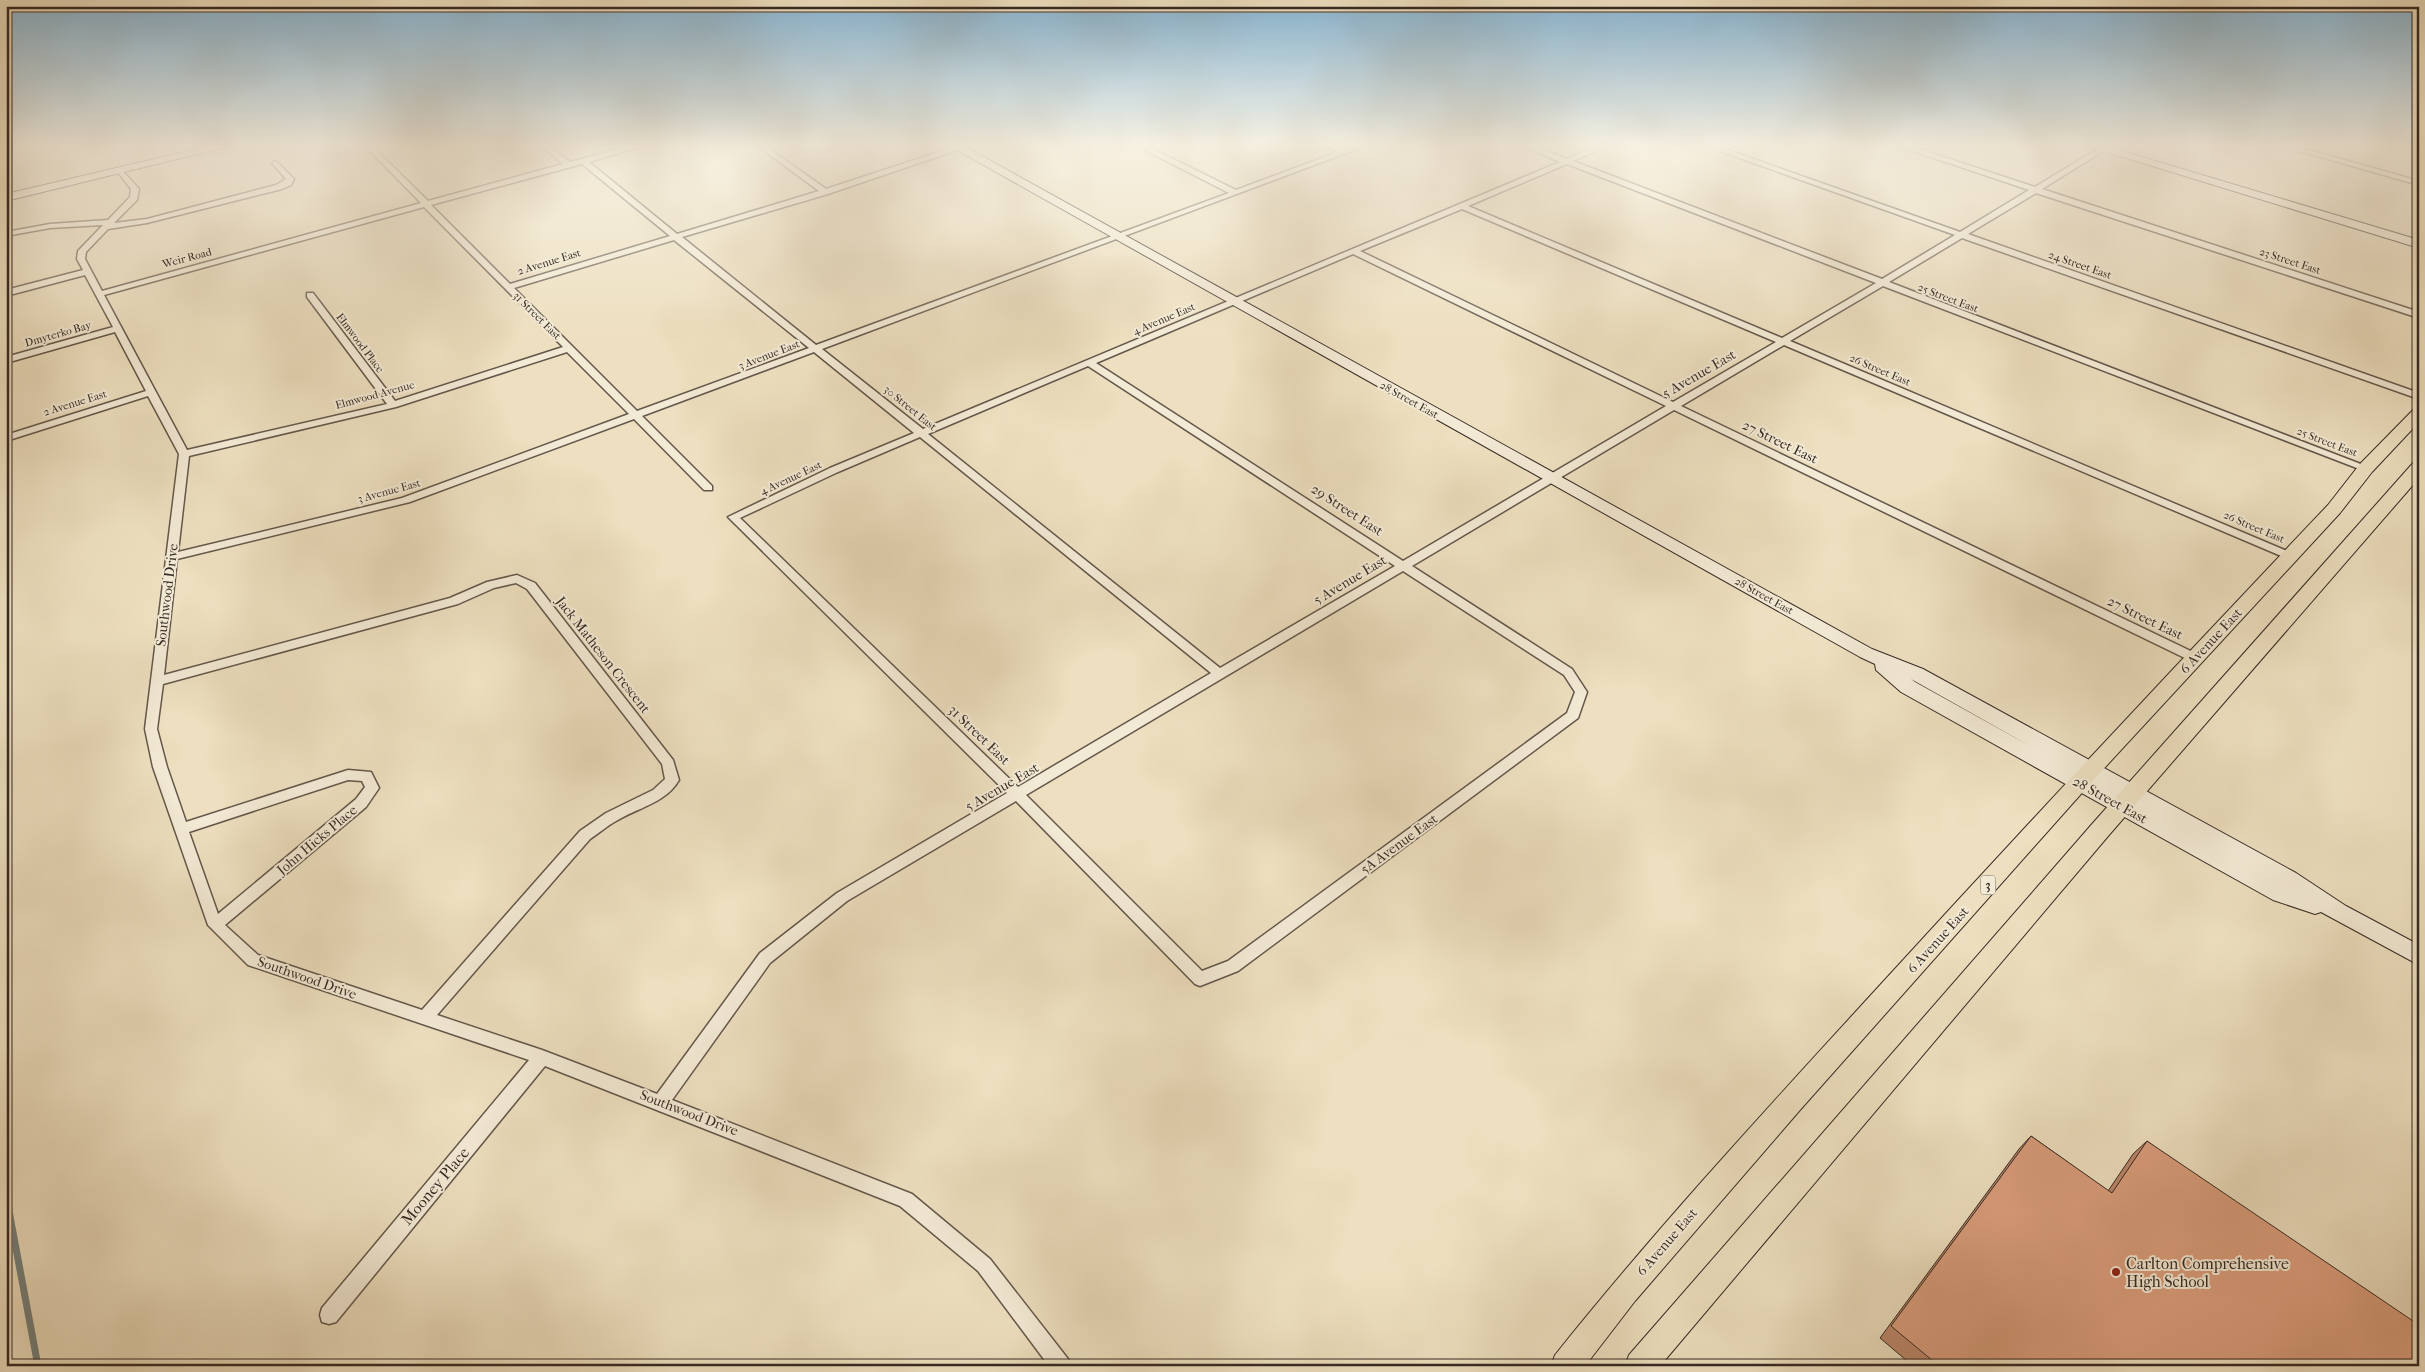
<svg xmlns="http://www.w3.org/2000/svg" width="2425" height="1372" viewBox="0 0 2425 1372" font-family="'IM FELL French Canon',serif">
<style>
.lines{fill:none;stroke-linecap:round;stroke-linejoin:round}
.stream{stroke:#73817d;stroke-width:7}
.street-casing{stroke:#64574b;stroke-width:3}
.secondary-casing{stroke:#362a24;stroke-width:2}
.primary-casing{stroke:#362a24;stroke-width:2}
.street{fill:#f3ead5;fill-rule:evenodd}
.secondary{fill:#f3ead5;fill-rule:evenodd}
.primary{fill:#eddfbf;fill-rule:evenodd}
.wall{fill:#bb876b;stroke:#362a24}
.building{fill:#d99d7c;stroke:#362a24}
.poi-dot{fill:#8f2418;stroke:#f3ead5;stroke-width:2}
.labels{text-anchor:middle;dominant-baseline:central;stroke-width:4;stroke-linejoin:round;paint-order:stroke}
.far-street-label{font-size:11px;fill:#362a24;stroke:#f3ead5}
.shield{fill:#f3ead5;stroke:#6f6459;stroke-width:1}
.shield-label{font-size:12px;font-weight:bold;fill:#362a24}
.street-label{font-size:14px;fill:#362a24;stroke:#f3ead5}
.near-street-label{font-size:16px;fill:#362a24;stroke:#f3ead5}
.near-poi-label{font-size:16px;fill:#362a24;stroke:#f3ead5;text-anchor:start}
</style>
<rect width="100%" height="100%" fill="#eddfbf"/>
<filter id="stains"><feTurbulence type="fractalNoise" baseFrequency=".004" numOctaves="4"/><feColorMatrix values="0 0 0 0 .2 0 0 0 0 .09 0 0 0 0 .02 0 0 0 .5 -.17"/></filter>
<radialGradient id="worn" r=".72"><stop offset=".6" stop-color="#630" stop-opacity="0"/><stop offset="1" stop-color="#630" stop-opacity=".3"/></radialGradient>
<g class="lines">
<path class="stream" d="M 6,1195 L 38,1366"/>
<defs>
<path id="street" d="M 364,145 L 371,145 L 428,201 L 563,164 L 540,145 L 548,145 L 570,162 L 632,145 L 645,145 L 589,162 L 677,234 L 819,191 L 756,145 L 764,145 L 826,189 L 960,145 L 972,145 L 828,194 L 682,237 L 816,345 L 1229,193 L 1135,145 L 1145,145 L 1236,190 L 1338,152 L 1325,145 L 1335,145 L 1345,150 L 1357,145 L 1368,145 L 822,349 L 923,429 L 1560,162 L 1521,145 L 1532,145 L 1567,159 L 1599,145 L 1609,145 L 1573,161 L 1882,279 L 1955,235 L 1703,145 L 1714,145 L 1960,232 L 2029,190 L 1895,145 L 1907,145 L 2035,187 L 2104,145 L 2113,145 L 2042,189 L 2419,312 L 2419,318 L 2036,193 L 1968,234 L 2419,393 L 2419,399 L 1962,238 L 1889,282 L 2371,468 L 2366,471 L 2362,470 L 1883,286 L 1790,341 L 2294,554 L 2296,556 L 2294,558 L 2286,558 L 1784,345 L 1681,406 L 2199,655 L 2201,658 L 2199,661 L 2191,661 L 1674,410 L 1412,566 L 1572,669 L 1587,692 L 1578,718 L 1238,971 L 1200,986 L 1195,984 L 1016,801 L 847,901 L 770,963 L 672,1100 L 912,1194 L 990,1259 L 1068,1359 L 1070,1366 L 1049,1366 L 978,1271 L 900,1206 L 545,1066 L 336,1322 L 329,1324 L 322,1322 L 320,1315 L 322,1308 L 529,1060 L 248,965 L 208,925 L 153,767 L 145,729 L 179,454 L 148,396 L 6,441 L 6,435 L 146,391 L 115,332 L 6,363 L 6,357 L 113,327 L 85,275 L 6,296 L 6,290 L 83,270 L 77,259 L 78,251 L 103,225 L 50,228 L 6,236 L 6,232 L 50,224 L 108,220 L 130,197 L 131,189 L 117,171 L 121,169 L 139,189 L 137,200 L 114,223 L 147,219 L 276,185 L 286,179 L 272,163 L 276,161 L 294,179 L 291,185 L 282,189 L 147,223 L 108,229 L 86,252 L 85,259 L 102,291 L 421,203 ZM 582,164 L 670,236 L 510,284 L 431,205 ZM 1567,164 L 1876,283 L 1782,338 L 1468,206 ZM 424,207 L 563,347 L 395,401 L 313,293 L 307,293 L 307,297 L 387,404 L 187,450 L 104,295 ZM 1462,209 L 1776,342 L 1673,402 L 1360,251 ZM 674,240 L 809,348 L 637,411 L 514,288 ZM 1353,254 L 1666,406 L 1403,561 L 1096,363 ZM 567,352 L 629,414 L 402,498 L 178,552 L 189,456 L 396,407 ZM 814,352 L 914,433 L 830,468 L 728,517 L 1007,793 L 837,893 L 760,953 L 657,1094 L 542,1050 L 437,1015 L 590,839 C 599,833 607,826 616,821 C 637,808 666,803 679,780 L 673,760 L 535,583 L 517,575 L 487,582 L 450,598 L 164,675 L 177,559 L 410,502 L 634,419 L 704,490 L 712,490 L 712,486 L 642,416 ZM 1088,366 L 1395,566 L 1220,668 L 928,434 ZM 920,437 L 1211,673 L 1018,787 L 740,518 L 838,472 ZM 1403,571 L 1564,675 L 1575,692 L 1567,713 L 1228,961 L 1202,971 L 1026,795 ZM 516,583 L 527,589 L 662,764 L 665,779 L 653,790 L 606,813 L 580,831 L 422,1010 L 258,955 L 225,925 L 366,807 L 379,788 L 371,772 L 348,770 L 186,822 L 167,767 L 157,729 L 163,684 L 458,604 L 494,588 ZM 348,780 L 362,781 L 365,787 L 356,799 L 218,914 L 189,832 Z
M 2278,145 L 2291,145 L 2419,181 L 2419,185 Z"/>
<path id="secondary" d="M 214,145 L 234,145 L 6,201 L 6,194 Z
M 948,145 L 962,145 L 1872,649 L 1923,669 L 2296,873 L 2346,906 L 2419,945 L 2419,965 L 2321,912 L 2315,914 L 2273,900 L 1901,692 L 1876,670 L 1875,664 L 1860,657 ZM 1911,679 L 2037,750 L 1915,682 Z
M 2084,145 L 2102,145 L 2419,240 L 2419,248 Z"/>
<path id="primary" d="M 2419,408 L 2419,422 L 2372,472 L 2340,513 L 2097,776 L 1800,1110 L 1635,1301 L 1585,1366 L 1551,1366 L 1555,1355 C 1655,1230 1763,1113 1871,995 C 2022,830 2174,667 2328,505 L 2360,464 L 2413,410 Z
M 2419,462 L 2419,478 L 2109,835 L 1660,1366 L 1625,1366 L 1629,1355 L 2093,823 L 2413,463 Z"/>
</defs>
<use href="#street" class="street-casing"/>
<use href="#secondary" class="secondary-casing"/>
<use href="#primary" class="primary-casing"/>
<use href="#street" class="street"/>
<use href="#secondary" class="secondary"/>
<use href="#primary" class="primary"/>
</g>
<path class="wall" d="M 2031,1136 L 2108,1191 L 2133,1154 L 2147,1141 L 2419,1366 L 1913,1366 L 1880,1338 L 2019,1149 Z"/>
<path class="building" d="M 2031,1136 L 2112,1193 L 2147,1141 L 2419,1325 L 2419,1366 L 1939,1366 L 1891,1326 Z"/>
<linearGradient id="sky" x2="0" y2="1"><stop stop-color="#89b7d5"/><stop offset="0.43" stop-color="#f7f1e2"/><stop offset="1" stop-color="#f7f1e2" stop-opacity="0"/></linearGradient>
<rect width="2425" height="338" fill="url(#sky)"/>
<circle class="poi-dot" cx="2116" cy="1272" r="5"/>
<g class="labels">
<g class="far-street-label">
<text transform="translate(187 258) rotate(-15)">Weir Road</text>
<text transform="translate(2290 261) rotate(18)">23 Street East</text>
<text transform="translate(549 262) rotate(-17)">2 Avenue East</text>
<text transform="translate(2080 265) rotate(19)">24 Street East</text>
<text transform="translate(1948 298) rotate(21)">25 Street East</text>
<text transform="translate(537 316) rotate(45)">31 Street East</text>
<text transform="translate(1164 319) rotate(-23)">4 Avenue East</text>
<text transform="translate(58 334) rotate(-16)">Dmyterko Bay</text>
<text transform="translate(360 343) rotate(53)">Elmwood Place</text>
<text transform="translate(769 355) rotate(-21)">3 Avenue East</text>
<text transform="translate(1880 370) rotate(23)">26 Street East</text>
<text transform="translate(375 395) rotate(-15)">Elmwood Avenue</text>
<text transform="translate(1409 400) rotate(29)">28 Street East</text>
<text transform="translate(75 403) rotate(-17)">2 Avenue East</text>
<text transform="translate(910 408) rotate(39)">30 Street East</text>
<text transform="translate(2327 442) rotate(21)">25 Street East</text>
<text transform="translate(791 478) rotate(-25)">4 Avenue East</text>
<text transform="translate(389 491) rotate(-15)">3 Avenue East</text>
<text transform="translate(2254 527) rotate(23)">26 Street East</text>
<text transform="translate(1764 596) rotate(29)">28 Street East</text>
</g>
<rect class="shield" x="1980.5" y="875.5" width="15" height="19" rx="4"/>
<g class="shield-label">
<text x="1988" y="885">3</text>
</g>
<g class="street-label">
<text transform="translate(1699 374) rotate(-30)">5 Avenue East</text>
<text transform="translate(1780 442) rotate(26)">27 Street East</text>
<text transform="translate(1347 510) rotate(33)">29 Street East</text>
<text transform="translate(1350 580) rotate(-31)">5 Avenue East</text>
<text transform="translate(167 595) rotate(-83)">Southwood Drive</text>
<text transform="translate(2145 618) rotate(26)">27 Street East</text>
<text transform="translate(2211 641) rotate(-47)">6 Avenue East</text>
<text transform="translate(603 655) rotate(52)">Jack Matheson Crescent</text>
<text transform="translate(979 735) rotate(44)">31 Street East</text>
<text transform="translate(1002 787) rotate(-30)">5 Avenue East</text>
<text transform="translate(2110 800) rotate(29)">28 Street East</text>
<text transform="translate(317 840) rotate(-40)">John Hicks Place</text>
<text transform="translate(1399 844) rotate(-36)">5A Avenue East</text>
<text transform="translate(1938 940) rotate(-48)">6 Avenue East</text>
<text transform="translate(307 978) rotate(19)">Southwood Drive</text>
<text transform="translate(689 1113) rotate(21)">Southwood Drive</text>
<text transform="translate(1667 1242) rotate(-49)">6 Avenue East</text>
</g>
<g class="near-street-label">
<text transform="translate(435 1186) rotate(-50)">Mooney Place</text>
</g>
<g class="near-poi-label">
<text x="2126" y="1263">Carlton Comprehensive<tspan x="2126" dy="18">High School</tspan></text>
</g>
</g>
<rect width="2425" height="1372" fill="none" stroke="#eddfbf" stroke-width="25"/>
<rect x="8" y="8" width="2410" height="1357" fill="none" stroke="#362a24" stroke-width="2.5"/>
<rect x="12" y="12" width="2400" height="1347" fill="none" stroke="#362a24"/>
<rect width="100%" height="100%" filter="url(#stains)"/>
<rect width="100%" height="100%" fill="url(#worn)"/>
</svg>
